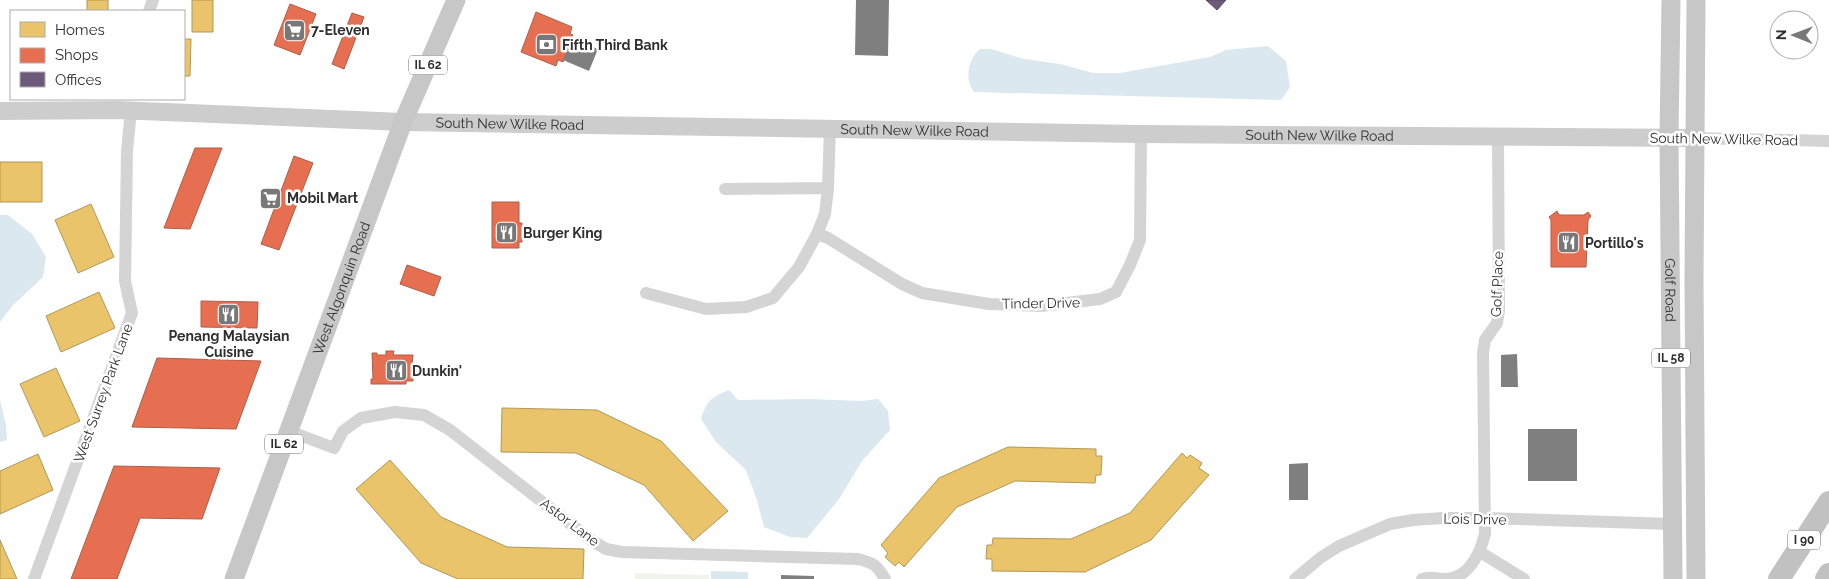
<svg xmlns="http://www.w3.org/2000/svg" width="1829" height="579" viewBox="0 0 1829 579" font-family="Raleway,sans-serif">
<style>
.green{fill:#f1f3ed}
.water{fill:#dbe8ef}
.homes{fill:#e9c46a;stroke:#b19758}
.shops{fill:#e76f51;stroke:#b05c47}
.offices{fill:#6d597a;stroke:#5a4c64}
.building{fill:#7f7f7f}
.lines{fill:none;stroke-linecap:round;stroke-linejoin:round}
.street{stroke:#d4d4d4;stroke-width:12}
.secondary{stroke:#cdcdcd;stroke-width:18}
.primary{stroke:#c7c7c7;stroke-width:19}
.highway{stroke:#c1c1c1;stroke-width:22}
.labels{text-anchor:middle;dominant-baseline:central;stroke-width:5;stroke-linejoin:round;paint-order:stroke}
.shield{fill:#fff;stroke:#6d6d6d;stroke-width:1}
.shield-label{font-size:12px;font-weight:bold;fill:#2f2f2f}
.poi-label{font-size:14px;font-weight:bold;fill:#2f2f2f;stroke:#fff;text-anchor:start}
.street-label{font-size:14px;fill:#2f2f2f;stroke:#fff}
</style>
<rect width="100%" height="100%" fill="#fff"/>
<path class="green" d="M 635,573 L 709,575 L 709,579 L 635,579 Z"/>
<path class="water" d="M 1268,46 L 1286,61 L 1290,87 L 1281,100 L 974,92 C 964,79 968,59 980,49 L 991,49 L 1024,59 L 1060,64 L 1093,73 L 1120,73 L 1210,57 L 1226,50 Z
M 0,215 L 8,215 L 32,234 L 46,257 L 43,277 L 13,305 L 0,322 Z
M 729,390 L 738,400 L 807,399 L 862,401 L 878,399 L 888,411 L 890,430 L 862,461 L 839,499 L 807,538 L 790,537 L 764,527 L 757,500 L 746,470 L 716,442 L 701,419 C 707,400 712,397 729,390 Z
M 0,400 L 6,425 L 7,440 L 0,442 Z
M 711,571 L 748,572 L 748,579 L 711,579 Z"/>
<path class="homes" d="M 87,0 L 108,0 L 108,11 L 87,11 Z
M 192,0 L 213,0 L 213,32 L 192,32 Z
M 184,39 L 191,39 L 190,76 L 184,76 Z
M 0,162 L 42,162 L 42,202 L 0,202 Z
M 91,204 L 114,257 L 78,273 L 55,220 Z
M 99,292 L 115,328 L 61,352 L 46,316 Z
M 56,368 L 80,421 L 44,437 L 20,384 Z
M 502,408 L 597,410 L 661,441 L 728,511 L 693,541 L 644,485 L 576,453 L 501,452 Z
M 1008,447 L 1096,449 L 1096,456 L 1102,456 L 1101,475 L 1096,475 L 1095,483 L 1015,481 L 957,507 L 904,567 L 899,562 L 895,566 L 885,557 L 888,553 L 881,545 L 939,478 Z
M 1182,453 L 1187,458 L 1190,455 L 1202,463 L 1199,468 L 1209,475 L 1151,540 L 1085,572 L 992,571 L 992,559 L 986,559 L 987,545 L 992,545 L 993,538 L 1071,539 L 1130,513 Z
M 38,454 L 53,490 L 0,514 L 0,471 Z
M 390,460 L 441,517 L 507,547 L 584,549 L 583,579 L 458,579 L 421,563 L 356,489 Z
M 0,540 L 17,579 L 0,579 Z"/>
<path class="shops" d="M 290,4 L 316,14 L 300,55 L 274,45 Z
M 536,12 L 572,27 L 570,34 L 573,35 L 563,62 L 558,60 L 556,66 L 521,52 Z
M 352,13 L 364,17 L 344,69 L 332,64 Z
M 195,148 L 222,148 L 190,229 L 164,228 Z
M 294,156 L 313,163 L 279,250 L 261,244 Z
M 268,188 L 280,193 L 275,207 L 262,203 Z
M 492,202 L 519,202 L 519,223 L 522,223 L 522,242 L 519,242 L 519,248 L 492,248 Z
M 1557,211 L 1559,215 L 1584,215 L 1588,212 L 1591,216 L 1588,220 L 1586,267 L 1551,267 L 1551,220 L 1549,217 Z
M 407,265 L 441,277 L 434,296 L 400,284 Z
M 201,301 L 258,302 L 257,328 L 201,327 Z
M 386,351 L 394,351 L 393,355 L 413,355 L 412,366 L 420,366 L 420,375 L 413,375 L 413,381 L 406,381 L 406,384 L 371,384 L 371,379 L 373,379 L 372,353 L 377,353 L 377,355 L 386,355 Z
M 157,358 L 261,361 L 236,429 L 132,427 Z
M 114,466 L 220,468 L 202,519 L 140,518 L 117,579 L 71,579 Z"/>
<path class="offices" d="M 1206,0 L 1226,0 L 1217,10 Z"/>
<path class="building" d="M 856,0 L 889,0 L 888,56 L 855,55 Z
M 572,38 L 598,49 L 589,71 L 563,60 Z
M 1517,354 L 1518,387 L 1501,387 L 1501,355 Z
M 1528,429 L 1577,429 L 1577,481 L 1528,481 Z
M 1308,463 L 1308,500 L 1289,500 L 1289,464 Z
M 781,575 L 814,576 L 814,579 L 781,579 Z"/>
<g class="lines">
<path class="street" d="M 149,11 L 153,0
M 1695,138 L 1829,141
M 725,189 L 828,188
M 817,234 L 828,238 L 902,284 L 922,293 L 989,304 L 1041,306 L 1100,299 L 1116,292 L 1130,265 L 1140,240 L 1141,134
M 646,293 L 706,309 L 746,307 L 773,298 L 799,267 L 817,234 L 825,214 L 828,188 L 830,128
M 289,431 L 334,448 L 343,431 L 361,418 L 395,412 L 424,415 L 450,430 L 591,540 L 606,549 L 622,552 L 858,559 C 874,563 877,565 885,579
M 1480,552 L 1524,579
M 34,579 L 132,313 L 125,281 L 127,151 L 131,110
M 1295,579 L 1320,558 L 1339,546 L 1390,524 L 1413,520 L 1443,518 L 1486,518 L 1672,524
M 1422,579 C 1430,576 1438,579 1446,579 C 1469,578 1480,553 1485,534 L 1483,353 L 1485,340 L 1497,323 L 1499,310 L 1498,137"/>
<path class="secondary" id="s1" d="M 0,111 L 117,110 L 403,122 L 1141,134 L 1695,138"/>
<g class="primary">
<path id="s2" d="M 1671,0 L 1669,138 L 1673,579"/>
<path d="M 1696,0 L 1694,281 L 1696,579"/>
<path id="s3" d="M 234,579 L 403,122 L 456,0"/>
</g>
<path class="highway" d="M 1779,579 L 1829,502
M 1826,579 L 1829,574"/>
</g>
<defs>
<symbol id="supermarket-square" viewBox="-11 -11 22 22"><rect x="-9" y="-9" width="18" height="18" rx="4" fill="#787878" stroke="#fff"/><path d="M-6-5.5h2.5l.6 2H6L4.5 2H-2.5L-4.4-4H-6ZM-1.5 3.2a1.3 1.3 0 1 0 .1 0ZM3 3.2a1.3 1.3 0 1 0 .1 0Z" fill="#fff"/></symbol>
<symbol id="bank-square" viewBox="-11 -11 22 22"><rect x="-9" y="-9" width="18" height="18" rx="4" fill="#787878" stroke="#fff"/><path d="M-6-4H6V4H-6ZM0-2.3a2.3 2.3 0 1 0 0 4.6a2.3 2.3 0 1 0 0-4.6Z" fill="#fff"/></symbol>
<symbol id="restaurant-square" viewBox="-11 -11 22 22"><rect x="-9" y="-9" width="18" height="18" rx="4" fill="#787878" stroke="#fff"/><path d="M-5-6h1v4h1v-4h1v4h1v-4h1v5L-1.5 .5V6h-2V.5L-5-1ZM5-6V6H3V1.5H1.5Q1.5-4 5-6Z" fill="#fff"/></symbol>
</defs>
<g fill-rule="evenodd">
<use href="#supermarket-square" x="282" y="18" width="25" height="25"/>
<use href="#bank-square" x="534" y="32" width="25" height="25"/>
<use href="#supermarket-square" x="258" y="186" width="25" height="25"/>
<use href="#restaurant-square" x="494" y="220" width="25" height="25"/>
<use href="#restaurant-square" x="1556" y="230" width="25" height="25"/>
<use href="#restaurant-square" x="216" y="302" width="25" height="25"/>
<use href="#restaurant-square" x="384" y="358" width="25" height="25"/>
</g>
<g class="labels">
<g class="shield">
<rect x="409" y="55.5" width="38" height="19" rx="4"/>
<rect x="1652" y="348.5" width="38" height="19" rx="4"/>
<rect x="265" y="434.5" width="38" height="19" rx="4"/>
<rect x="1788" y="530.5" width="32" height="19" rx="4"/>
</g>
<g class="shield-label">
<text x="428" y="65">IL 62</text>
<text x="1671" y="358">IL 58</text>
<text x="284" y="444">IL 62</text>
<text x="1804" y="540">I 90</text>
</g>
<g class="poi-label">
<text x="311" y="30">7-Eleven</text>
<text x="562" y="45">Fifth Third Bank</text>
<text x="287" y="198">Mobil Mart</text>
<text x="523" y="233">Burger King</text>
<text x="1585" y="243">Portillo's</text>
<text x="229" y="336" text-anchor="middle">Penang Malaysian<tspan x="229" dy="16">Cuisine</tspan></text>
<text x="412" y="371">Dunkin'</text>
</g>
<g class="street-label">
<text stroke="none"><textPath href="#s1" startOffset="510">South New Wilke Road</textPath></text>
<text stroke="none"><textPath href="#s1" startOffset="915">South New Wilke Road</textPath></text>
<text stroke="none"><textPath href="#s1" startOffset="1320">South New Wilke Road</textPath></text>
<text transform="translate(1724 139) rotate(1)">South New Wilke Road</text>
<text transform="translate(1497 284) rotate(-88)">Golf Place</text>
<text stroke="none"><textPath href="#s3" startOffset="310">West Algonquin Road</textPath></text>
<text stroke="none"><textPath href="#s2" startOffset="290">Golf Road</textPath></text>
<text transform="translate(1041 303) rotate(-1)">Tinder Drive</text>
<text transform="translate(103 393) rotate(-70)">West Surrey Park Lane</text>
<text transform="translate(1475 519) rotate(1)">Lois Drive</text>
<text transform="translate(570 522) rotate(37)">Astor Lane</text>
</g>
</g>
<rect x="10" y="10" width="175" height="90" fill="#ffffff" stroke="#acacac"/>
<rect x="20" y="22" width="25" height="15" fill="#e9c46a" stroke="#acacac"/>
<text x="55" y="35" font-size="15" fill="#2f2f2f">Homes</text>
<rect x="20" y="48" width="25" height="15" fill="#e76f51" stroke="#acacac"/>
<text x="55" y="60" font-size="15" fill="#2f2f2f">Shops</text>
<rect x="20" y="72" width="25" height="15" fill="#6d597a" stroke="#acacac"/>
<text x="55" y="85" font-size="15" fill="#2f2f2f">Offices</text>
<g transform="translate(1794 35) rotate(271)"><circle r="24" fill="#ffffff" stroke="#acacac"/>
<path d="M0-4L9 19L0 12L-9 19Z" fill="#787878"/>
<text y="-8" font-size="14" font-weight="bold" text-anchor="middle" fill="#2f2f2f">N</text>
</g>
</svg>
